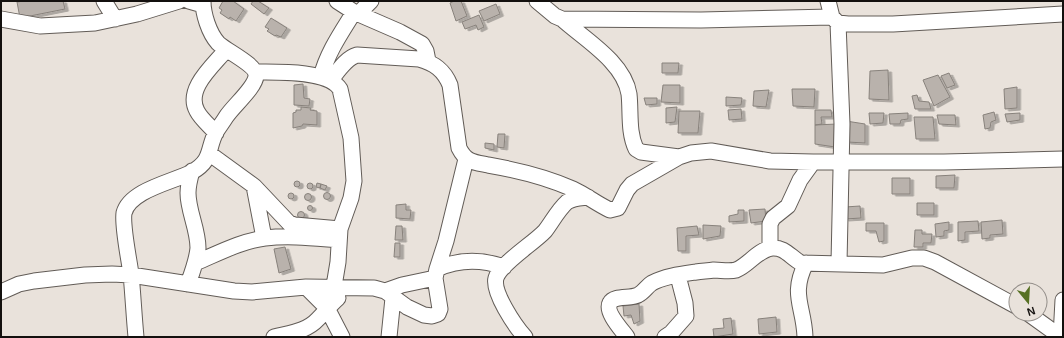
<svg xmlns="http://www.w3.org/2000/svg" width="1064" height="338" viewBox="0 0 1064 338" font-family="Arial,sans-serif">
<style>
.building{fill:#b9b2ac;stroke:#88827c;filter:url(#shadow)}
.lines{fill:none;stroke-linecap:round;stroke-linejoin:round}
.minor-casing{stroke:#625c57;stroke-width:17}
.minor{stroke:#fff;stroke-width:15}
</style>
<defs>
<filter id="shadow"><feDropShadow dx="3.5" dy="2" stdDeviation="0" flood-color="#0004"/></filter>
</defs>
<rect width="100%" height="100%" fill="#e9e2db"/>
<path class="building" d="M 24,1 L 63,1 L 65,9 L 20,18 L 17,2 Z
M 223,1 L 233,1 L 244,9 L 236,21 L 230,17 L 229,19 L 220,13 L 222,10 L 219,8 Z
M 253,1 L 258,1 L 269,8 L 264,14 L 251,4 Z
M 454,1 L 461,1 L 467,16 L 456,21 L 450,3 Z
M 496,4 L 500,14 L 484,21 L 479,11 Z
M 479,15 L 484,27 L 478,30 L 476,25 L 465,29 L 462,22 Z
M 271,18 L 287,28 L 281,37 L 276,35 L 275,36 L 267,31 L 269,29 L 265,27 Z
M 662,63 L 679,63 L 678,73 L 662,73 Z
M 888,70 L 889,100 L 869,99 L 870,71 Z
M 949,73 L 955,85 L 947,88 L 941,76 Z
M 938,75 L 950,97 L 934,106 L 923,80 Z
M 303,84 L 304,98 L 310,99 L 309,106 L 294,105 L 294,85 Z
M 663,85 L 680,85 L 680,103 L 661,102 Z
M 1017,87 L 1017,108 L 1005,109 L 1004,89 Z
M 792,89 L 815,89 L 814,107 L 793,106 Z
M 769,90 L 766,107 L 753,106 L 754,91 Z
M 917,95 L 919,101 L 929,102 L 931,109 L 915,109 L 912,96 Z
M 726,97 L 742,98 L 741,105 L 726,106 Z
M 644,98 L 657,98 L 657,104 L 646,105 Z
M 301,107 L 311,108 L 310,110 L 317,111 L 317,125 L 303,124 L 302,126 L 293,128 L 293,113 L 296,112 L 296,110 L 301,110 Z
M 677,107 L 675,122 L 666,123 L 666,108 Z
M 741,109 L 742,119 L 729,120 L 728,110 Z
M 815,110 L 831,110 L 832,117 L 821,117 L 822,124 L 815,125 Z
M 679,111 L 700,111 L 698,133 L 678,133 Z
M 994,112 L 996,120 L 991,122 L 990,128 L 985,129 L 983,115 Z
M 869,113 L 884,113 L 883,123 L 870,124 Z
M 908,113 L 908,119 L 901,120 L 900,124 L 890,124 L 889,114 Z
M 1020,113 L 1020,120 L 1007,122 L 1005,114 Z
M 937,115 L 955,115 L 956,125 L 939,124 Z
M 914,117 L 933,117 L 935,139 L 916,139 Z
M 846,121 L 865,124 L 865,143 L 847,142 Z
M 837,124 L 835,147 L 815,144 L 815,125 Z
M 498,134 L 505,134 L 504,148 L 497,147 Z
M 485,143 L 494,144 L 494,150 L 485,148 Z
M 955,175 L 954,188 L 936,188 L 936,176 Z
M 892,178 L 910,178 L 910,194 L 892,194 Z
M294 184a3 3 0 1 1 6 0a3 3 0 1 1-6 0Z
M307 186a3 3 0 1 1 6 0a3 3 0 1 1-6 0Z
M 317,183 L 321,184 L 320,188 L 316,187 Z
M 321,184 L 327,186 L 325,190 L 320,188 Z
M323.5 196a3.5 3.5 0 1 1 7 0a3.5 3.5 0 1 1-7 0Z
M288 196a3 3 0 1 1 6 0a3 3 0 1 1-6 0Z
M304.5 197a3.5 3.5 0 1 1 7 0a3.5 3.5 0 1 1-7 0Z
M 917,203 L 934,203 L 934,215 L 917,215 Z
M 406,204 L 406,210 L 411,210 L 410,219 L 396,218 L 396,205 Z
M307.5 208a2.5 2.5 0 1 1 5 0a2.5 2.5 0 1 1-5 0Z
M 860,206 L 861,218 L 845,219 L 845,207 Z
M 765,209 L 766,221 L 751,223 L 749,210 Z
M 738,210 L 744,210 L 744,221 L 729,222 L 729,216 L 738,214 Z
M297.5 215a3.5 3.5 0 1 1 7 0a3.5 3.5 0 1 1-7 0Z
M 1002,220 L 1003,234 L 990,235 L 990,238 L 982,239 L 981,222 Z
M 978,221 L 979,231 L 965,232 L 965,240 L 958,241 L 958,222 Z
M 949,222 L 949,230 L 944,231 L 944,236 L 936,237 L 935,224 Z
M 866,223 L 884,223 L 884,241 L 879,242 L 876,231 L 866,231 Z
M 703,225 L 721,226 L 720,236 L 703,239 Z
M 396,226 L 402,226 L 403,240 L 395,240 Z
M 697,226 L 699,235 L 686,236 L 686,251 L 678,251 L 677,228 Z
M 915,230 L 922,230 L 922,234 L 932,234 L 931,243 L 923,243 L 923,247 L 914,247 Z
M 395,243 L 400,243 L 400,257 L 394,257 Z
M 285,247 L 291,269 L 279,273 L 274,249 Z
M 639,304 L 640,321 L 634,324 L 631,315 L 624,316 L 623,306 Z
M 776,317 L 777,332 L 759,334 L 758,319 Z
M 731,318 L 733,334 L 714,337 L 713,329 L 724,328 L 723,319 Z"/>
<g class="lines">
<defs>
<path id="minor" d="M 104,1 L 115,19
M 189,1 L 203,5
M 337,1 L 354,12 L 400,32 L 422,44 L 426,51 L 428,61
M 537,1 L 555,16 L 562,19 L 701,20 L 832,17
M 828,1 L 832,17 L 838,23 L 848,24 L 893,24 L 1063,14
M 358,14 L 371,1
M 1,19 L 40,26 L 95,23 L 137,14 L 179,1
M 562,19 C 584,39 624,62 629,94 C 631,112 628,132 636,149 L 641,152 L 679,157
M 838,23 L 842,124 L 839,263
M 256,72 C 276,72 328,70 340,89 L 351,138 L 354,181 L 351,198 L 340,229 L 338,262 L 331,304
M 321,77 C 327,53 341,33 354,12
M 331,80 C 338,71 346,58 357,55 L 419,59 C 434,63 444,70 450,85 L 459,148 C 466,162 473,162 488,165 C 517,170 546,177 573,189 C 586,195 597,204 610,210 L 618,208 L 627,190 L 632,184 L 679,157 L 691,153 L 711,151 L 770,161 L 813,162 L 944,162 L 1063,159
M 216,133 C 210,126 201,119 197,111 C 185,89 213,66 226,50
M 210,154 L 254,186 L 289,223 L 295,225 L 340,229
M 254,186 L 264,238
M 770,248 L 770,224 L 773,218 L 788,206 L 800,180 L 813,162
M 195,263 C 217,254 241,241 265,238 C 290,235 314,238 339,240
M 437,269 C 459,259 481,259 504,267
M 188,284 C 192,273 197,260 198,248 C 198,229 188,211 188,193 C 188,185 190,178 192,171
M 306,287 L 327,308 L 342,337
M 385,291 L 402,285 L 435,278
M 1,292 L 19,284 L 34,281 L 85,275 L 112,274 L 131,275 L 234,291 L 252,292 L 306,287 L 374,288 L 385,291 L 407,307 L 424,315 L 432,316 L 438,314 L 440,309 L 435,278 L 437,269 L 446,241 L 466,159
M 1029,314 L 1061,337
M 136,337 C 134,316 133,295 131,274 C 129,259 122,226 124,213 C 130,190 173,182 192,172 C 213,160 207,149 216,132 C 219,127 223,122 226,117 C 233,106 255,88 256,76 C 257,65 226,51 218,43 C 209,33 203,14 203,1
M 274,337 C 289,333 306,332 318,319 C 325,312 330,305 338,298
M 389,337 L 393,298
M 525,337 C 515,326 492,292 496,278 C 500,264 534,243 545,231 C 552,222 558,210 567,202 C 573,198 581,198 588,197
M 627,337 C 622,330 605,312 610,303 C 614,295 631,299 638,295 C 644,292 647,286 652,283 C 665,276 682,274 696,272 C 702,271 708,271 714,270 C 721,270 729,272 736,270 C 749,265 757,250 772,248 C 785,247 790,257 801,263 L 883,265 L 912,258 L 924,258 L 935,262 L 1016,306
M 665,337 L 671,333 L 686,316 L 685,303 L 678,276
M 805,337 C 804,306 790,295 806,263
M 1061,337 L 1063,300"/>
</defs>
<use href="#minor" class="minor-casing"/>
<use href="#minor" class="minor"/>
</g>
<rect width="1064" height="338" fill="none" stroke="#13100e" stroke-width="4"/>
<g transform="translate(1028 302) rotate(162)"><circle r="19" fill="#e9e2db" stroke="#938e89"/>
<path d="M0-3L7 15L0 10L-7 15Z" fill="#577023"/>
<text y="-6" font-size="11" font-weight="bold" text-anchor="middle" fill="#13100e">N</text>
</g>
</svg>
